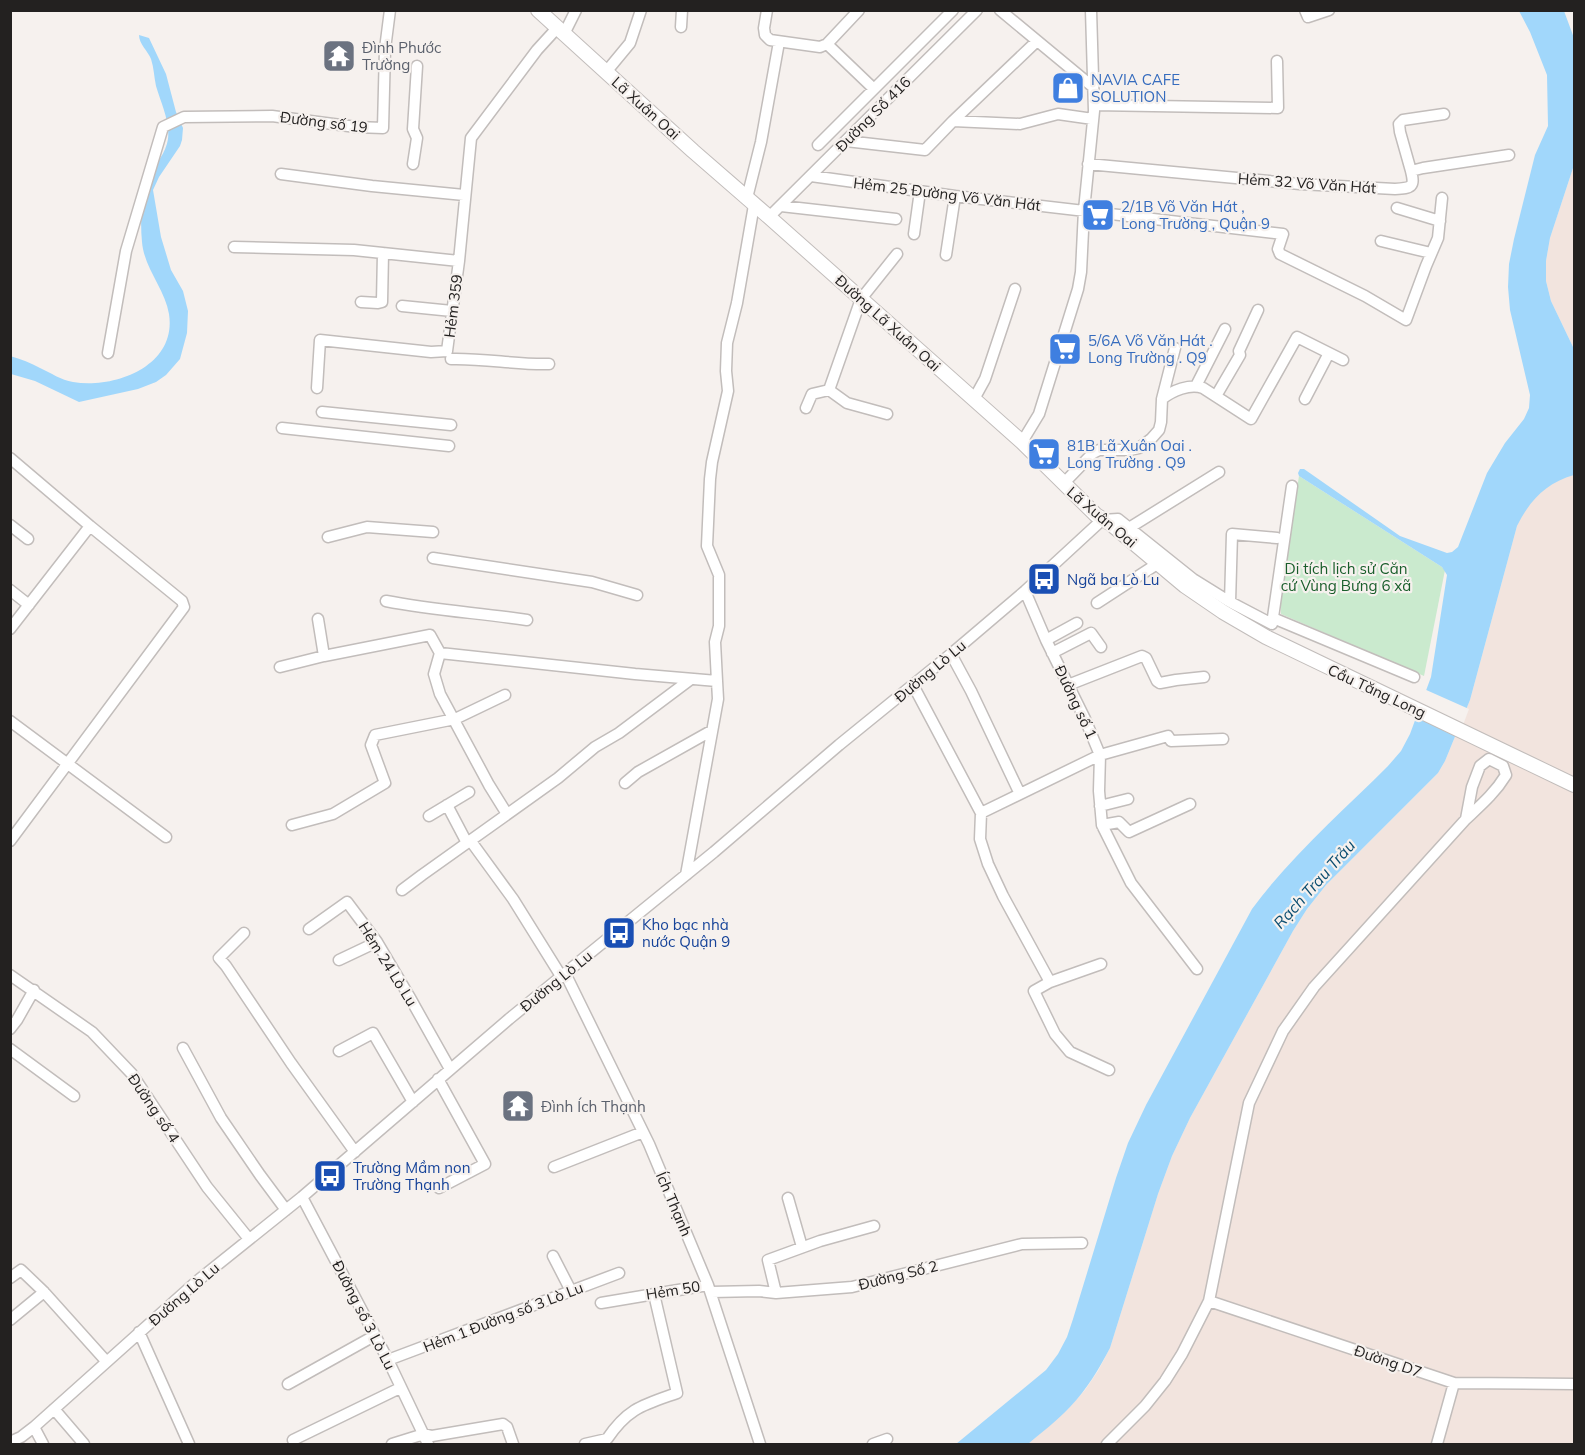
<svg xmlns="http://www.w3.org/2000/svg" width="1585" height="1455" viewBox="0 0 1585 1455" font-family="Mulish,sans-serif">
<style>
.built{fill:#f2e4de}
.green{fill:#caeace}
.water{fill:#a1d7fb}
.pier{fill:#f6f1ee}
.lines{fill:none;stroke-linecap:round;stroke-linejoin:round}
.minor-casing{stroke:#c2bdbb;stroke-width:13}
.major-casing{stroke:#c2bdbb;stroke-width:16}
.minor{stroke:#fff;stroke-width:10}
.major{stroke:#fff;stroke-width:14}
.labels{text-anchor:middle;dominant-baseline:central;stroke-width:4.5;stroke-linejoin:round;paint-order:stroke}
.worship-label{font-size:15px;fill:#5b616d;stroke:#f6f1ee;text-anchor:start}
.shop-label{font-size:15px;fill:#366cbe;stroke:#f6f1ee;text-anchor:start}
.street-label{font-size:15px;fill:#232120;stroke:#f6f1ee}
.park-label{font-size:15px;fill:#195e2b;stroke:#f6f1ee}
.transit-label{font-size:15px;fill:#164399;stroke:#f6f1ee;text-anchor:start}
.water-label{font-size:16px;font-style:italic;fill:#0b4e71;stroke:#f6f1ee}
</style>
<rect width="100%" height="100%" fill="#f6f1ee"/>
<path class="built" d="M 1574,165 L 1574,349 L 1551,301 L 1546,281 L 1546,261 L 1550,238 Z
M 1574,394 L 1574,1444 L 1028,1444 L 1068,1409 L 1085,1390 L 1098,1371 L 1110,1348 L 1158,1194 L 1172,1156 L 1190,1118 L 1293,931 L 1307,909 L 1326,885 L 1438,773 L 1445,761 L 1470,700 L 1517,526 Z"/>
<path class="green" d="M 1299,476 L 1442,567 L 1445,570 L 1424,676 L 1281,614 L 1280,597 Z"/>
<path class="water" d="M 1519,11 L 1564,11 L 1574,38 L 1574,165 L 1550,238 L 1546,261 L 1546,281 L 1551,301 L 1574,349 L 1574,475 C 1546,483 1530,500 1517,526 L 1470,700 L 1445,761 L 1438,773 L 1326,885 L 1307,909 L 1293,931 L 1190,1118 L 1172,1156 L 1158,1194 L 1110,1348 C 1099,1369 1087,1389 1070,1407 C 1058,1420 1042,1432 1028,1444 L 956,1444 L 1046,1370 L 1058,1354 L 1067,1337 L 1073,1319 L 1116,1178 L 1128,1143 L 1146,1105 L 1252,909 C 1291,856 1342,812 1388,766 L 1401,751 L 1410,734 L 1431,677 L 1447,575 L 1442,567 L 1299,476 L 1298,473 L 1300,469 L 1304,469 L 1400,536 L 1447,553 L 1452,552 L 1458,547 L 1487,473 L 1505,443 L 1524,419 L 1529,408 L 1530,395 L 1510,310 L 1508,287 L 1509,264 L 1514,239 L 1535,155 L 1548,126 L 1547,75 L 1530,32 Z
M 139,35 L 149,38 L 166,74 L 176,112 L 183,128 L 182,140 L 180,146 L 159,177 L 153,190 L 161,237 L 171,270 L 183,291 L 188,311 L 187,333 L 180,359 L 166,375 L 156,382 L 138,389 L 79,402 L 35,381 L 11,374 L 10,356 C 21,359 31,363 40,368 C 51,373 61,380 73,382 C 115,389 177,366 169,314 C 165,289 144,268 142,242 C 140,221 141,195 150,175 C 156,163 166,153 168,139 C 170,121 161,103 156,86 C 154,77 154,68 151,59 C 148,51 139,44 139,35 Z"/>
<path class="pier" d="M 1424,689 L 1469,709 L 1463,725 L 1418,704 Z"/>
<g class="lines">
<defs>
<path id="minor" d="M 767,10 L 764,28 L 765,35 L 770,40 L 820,47 L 827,44 L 859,10
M 1000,10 L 1093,87
M 1305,10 L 1308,17 L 1329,10
M 681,27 L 682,10
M 564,34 L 576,10
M 827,44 L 874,89
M 606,72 L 630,43 L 641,10
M 1094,105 L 1278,108 L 1277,61
M 953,121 L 1037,41
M 846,141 L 925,150 L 953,121 L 1020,124 L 1058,114 L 1093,119
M 818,145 L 953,10
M 413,164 L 417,138 L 413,129 L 417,66
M 1088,164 L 1300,184 L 1395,189 C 1412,188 1415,187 1411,171 L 1423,168 L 1509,155
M 1411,171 L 1400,132 L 1399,124 L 1403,120 L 1444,114
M 281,174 L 372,186 L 464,195
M 811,176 L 955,196 L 1283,234 L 1278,249 L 1280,254 L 1365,296 L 1406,320 L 1426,266 L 1438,238 L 1442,198
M 747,198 L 761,142 L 779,42
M 781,206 L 896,219
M 1397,208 L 1440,221
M 769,217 L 977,10
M 914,234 L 920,191
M 1381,241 L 1431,253
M 234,247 L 354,250 L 459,261
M 946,255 L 955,196
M 361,302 L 378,303 L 382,302 L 383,253
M 402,306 L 452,311
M 108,353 L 126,251 L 163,127 L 184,117 L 272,116 L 356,127 L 383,128 L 385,49 L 390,10
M 451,359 C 484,358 517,365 549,364
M 1196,386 L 1225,329
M 317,388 L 320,340 L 431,352 L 447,351 L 459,261 L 471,138 L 537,50 L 558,27
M 1216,396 L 1240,355 L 1239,351 L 1258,310
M 974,399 L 985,379 L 1015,289
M 1162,399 L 1175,348
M 1305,399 L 1329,353
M 806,408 L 812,394 L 829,390
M 322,412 L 451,425
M 887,414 L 847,403 L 829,390 L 861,299 L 897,254
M 282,428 L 449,446
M 1022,442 L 1039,414 L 1078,289 L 1081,272 L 1084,210 L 1094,111 L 1091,10
M 10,458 L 90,526 L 10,629
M 1063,484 L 1093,453 L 1099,450 L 1130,450 L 1139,448 L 1151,439 L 1159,430 L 1161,422 L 1162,399 C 1172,391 1190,383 1203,388 L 1251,419 L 1297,337 L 1343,360
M 10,525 L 28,539
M 1129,528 L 1219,472
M 328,537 L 367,527 L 433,532
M 433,558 L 592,582 L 637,595
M 10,590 L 29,605
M 1025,591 L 1046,640 L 1085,719 L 1100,755 L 1099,791 L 1102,825 L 1131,883 L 1197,969
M 386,601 C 432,610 480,613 527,620
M 1230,602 L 1232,534 L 1277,538
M 1097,603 L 1157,564
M 1273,618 L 1414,677
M 318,619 L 324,656
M 1046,640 L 1077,623
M 440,653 L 434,674 L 440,694 L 489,785 L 507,814
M 1052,653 L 1091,633 L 1101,647
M 951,654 L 971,691 L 1020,794
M 280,667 L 324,656 L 430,635 L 440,653 L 635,674 L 717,681 L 718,699 L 686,875
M 717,681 L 715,642 L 719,626 L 719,575 L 707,546 L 710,479 L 712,462 L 728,391 L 726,371 L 727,343 L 737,303 L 754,205
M 913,685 L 981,813 L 980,839 L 988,864 L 1003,896 L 1050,982 L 1034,991 L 1055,1034 L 1070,1052 L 1109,1070
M 1068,685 L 1142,656 L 1146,658 L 1157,681 L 1160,683 L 1176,680 L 1204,677
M 10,721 L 166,837
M 625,783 L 638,772 L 711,731
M 447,805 L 467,843
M 1100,806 L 1128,799
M 981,813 L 1100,755 L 1168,736 L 1171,741 L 1223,739
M 429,816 L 469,792
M 292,825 L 333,814 L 385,783 L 371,745 L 375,735 L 455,719 L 505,695
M 1102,825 L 1119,822 L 1129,832 L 1190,804
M 470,840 L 513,899 L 561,976
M 10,841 L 184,607 L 182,601 L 90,526
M 402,890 L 422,875 L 558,778 L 595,747 L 619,733 L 691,679
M 309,929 L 347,902 L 377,942 L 409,996 L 450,1069
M 244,933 L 219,958 L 226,966 L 291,1063 L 355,1152
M 339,960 L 377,942
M 565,973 L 649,1144 L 708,1285 L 760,1444
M 10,975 L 92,1032 L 132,1074 L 207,1187 L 249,1239
M 1050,982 L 1101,964
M 10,1029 L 17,1020 L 34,990
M 183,1048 L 221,1118 L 260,1175 L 286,1210
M 10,1049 L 74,1096
M 339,1051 L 373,1033 L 413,1102
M 438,1079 L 485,1164 L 439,1188
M 554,1167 L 643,1132
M 302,1197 L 388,1360 L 428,1444
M 788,1198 L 802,1247
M 553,1256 L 571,1291
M 10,1278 L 21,1270 L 44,1292 L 106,1361
M 711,1292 L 759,1291 L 776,1293 L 852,1287 L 1022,1244 L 1082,1243
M 776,1293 L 768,1260 L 820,1241 L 874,1226
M 1209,1301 L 1454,1383 L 1574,1384
M 601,1303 L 708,1285
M 10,1320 L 44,1292
M 139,1332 L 189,1444
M 388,1360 L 619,1273
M 288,1384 L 374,1336
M 54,1409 L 84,1444
M 34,1427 L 43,1444
M 293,1440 L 400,1388
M 10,1442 L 21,1437 L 34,1427 L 196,1282 L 302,1197 L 509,1019 L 714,852 L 839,745 L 951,654 L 1025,591 L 1102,520 L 1118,519 L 1193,579 L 1230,602 L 1272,624 L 1292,486
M 392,1444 L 424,1434 L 432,1436 L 503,1424 L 507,1427 L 513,1444
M 585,1444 L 607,1439 C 628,1408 643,1405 677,1393 L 654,1294
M 873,1444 L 887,1439
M 1107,1444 L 1145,1406 L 1165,1381 L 1182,1354 L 1209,1301 L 1249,1103 L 1283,1031 L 1314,987 L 1466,819 C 1481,805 1495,793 1506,775 L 1503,766 L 1489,759 L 1480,766 L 1472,787 L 1466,819
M 1437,1444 L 1454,1383"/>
<path id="major" d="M 538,10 L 693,151 L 769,217 L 1022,442 L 1096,515 L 1111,524 L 1185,586 L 1223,612 L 1266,637 L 1574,785"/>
</defs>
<use href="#minor" class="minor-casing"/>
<use href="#major" class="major-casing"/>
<use href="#minor" class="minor"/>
<use href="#major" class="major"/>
</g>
<defs>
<symbol id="temple-square" viewBox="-11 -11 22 22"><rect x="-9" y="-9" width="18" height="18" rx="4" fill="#6b7280" stroke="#f6f1ee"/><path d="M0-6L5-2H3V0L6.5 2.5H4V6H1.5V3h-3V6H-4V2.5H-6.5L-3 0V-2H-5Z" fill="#fff"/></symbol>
<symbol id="shop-square" viewBox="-11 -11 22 22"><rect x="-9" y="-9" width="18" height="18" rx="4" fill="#3f7fe0" stroke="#f6f1ee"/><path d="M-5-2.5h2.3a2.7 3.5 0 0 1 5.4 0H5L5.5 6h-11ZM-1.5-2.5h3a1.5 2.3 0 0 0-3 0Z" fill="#fff"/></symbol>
<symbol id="supermarket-square" viewBox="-11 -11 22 22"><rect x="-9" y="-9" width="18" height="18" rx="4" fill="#3f7fe0" stroke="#f6f1ee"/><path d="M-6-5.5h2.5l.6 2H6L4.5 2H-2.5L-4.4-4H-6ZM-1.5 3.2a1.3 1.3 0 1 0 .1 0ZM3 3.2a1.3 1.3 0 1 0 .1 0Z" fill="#fff"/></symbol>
<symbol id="bus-square" viewBox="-11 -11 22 22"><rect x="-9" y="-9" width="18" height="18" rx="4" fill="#1a4fb4" stroke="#f6f1ee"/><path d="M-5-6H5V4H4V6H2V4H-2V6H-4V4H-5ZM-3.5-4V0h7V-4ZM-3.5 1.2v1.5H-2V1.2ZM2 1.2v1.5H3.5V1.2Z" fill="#fff"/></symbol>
</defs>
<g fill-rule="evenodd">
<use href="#temple-square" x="320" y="37" width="38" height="38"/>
<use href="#shop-square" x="1049" y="69" width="38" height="38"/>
<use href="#supermarket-square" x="1079" y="196" width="38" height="38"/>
<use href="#supermarket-square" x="1046" y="330" width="38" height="38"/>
<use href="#supermarket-square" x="1025" y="435" width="38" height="38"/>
<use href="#bus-square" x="1025" y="560" width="38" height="38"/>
<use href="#bus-square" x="600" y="914" width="38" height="38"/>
<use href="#temple-square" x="499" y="1087" width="38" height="38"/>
<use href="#bus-square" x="311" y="1157" width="38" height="38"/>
</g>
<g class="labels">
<g class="worship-label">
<text x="362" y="47">Đình Phước<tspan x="362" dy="17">Trường</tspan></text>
<text x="541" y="1106">Đình Ích Thạnh</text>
</g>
<g class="shop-label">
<text x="1091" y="79">NAVIA CAFE<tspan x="1091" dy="17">SOLUTION</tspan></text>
<text x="1121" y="206">2/1B Võ Văn Hát ,<tspan x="1121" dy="17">Long Trường , Quận 9</tspan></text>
<text x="1088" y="340">5/6A Võ Văn Hát .<tspan x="1088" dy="17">Long Trường . Q9</tspan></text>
<text x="1067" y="445">81B Lã Xuân Oai .<tspan x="1067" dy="17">Long Trường . Q9</tspan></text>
</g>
<g class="street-label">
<text transform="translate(646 108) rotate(42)">Lã Xuân Oai</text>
<text transform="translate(873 114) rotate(-45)">Đường Số 416</text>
<text transform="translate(324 122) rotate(7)">Đường số 19</text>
<text transform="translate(1307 183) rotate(4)">Hẻm 32 Võ Văn Hát</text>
<text transform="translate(947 194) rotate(7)">Hẻm 25 Đường Võ Văn Hát</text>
<text transform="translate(453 306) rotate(-83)">Hẻm 359</text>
<text transform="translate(888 323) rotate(42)">Đường Lã Xuân Oai</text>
<text transform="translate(1102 517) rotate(40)">Lã Xuân Oai</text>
<text transform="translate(930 671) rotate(-40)">Đường Lò Lu</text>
<text transform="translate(1377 691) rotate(25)">Cầu Tăng Long</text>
<text transform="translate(1076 702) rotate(65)">Đường số 1</text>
<text transform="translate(388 964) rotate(58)">Hẻm 24 Lò Lu</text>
<text transform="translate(556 981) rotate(-39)">Đường Lò Lu</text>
<text transform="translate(154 1108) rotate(56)">Đường số 4</text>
<text transform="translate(674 1204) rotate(67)">Ích Thạnh</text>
<text transform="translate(898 1275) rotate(-14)">Đường Số 2</text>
<text transform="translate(673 1290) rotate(-9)">Hẻm 50</text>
<text transform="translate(184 1294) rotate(-41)">Đường Lò Lu</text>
<text transform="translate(364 1315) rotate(63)">Đường số 3 Lò Lu</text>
<text transform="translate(503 1317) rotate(-21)">Hẻm 1 Đường số 3 Lò Lu</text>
<text transform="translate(1388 1361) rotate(19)">Đường D7</text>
</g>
<g class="park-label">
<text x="1346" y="568">Di tích lịch sử Căn<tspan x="1346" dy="17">cứ Vùng Bưng 6 xã</tspan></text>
</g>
<g class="transit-label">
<text x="1067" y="579">Ngã ba Lò Lu</text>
<text x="642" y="924">Kho bạc nhà<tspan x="642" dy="17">nước Quận 9</tspan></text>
<text x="353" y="1167">Trường Mầm non<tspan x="353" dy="17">Trường Thạnh</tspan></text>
</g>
<g class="water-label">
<text transform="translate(1314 884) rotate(-48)">Rạch Trau Trảu</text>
</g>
</g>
<rect width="1585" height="1455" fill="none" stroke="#232120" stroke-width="24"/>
</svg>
